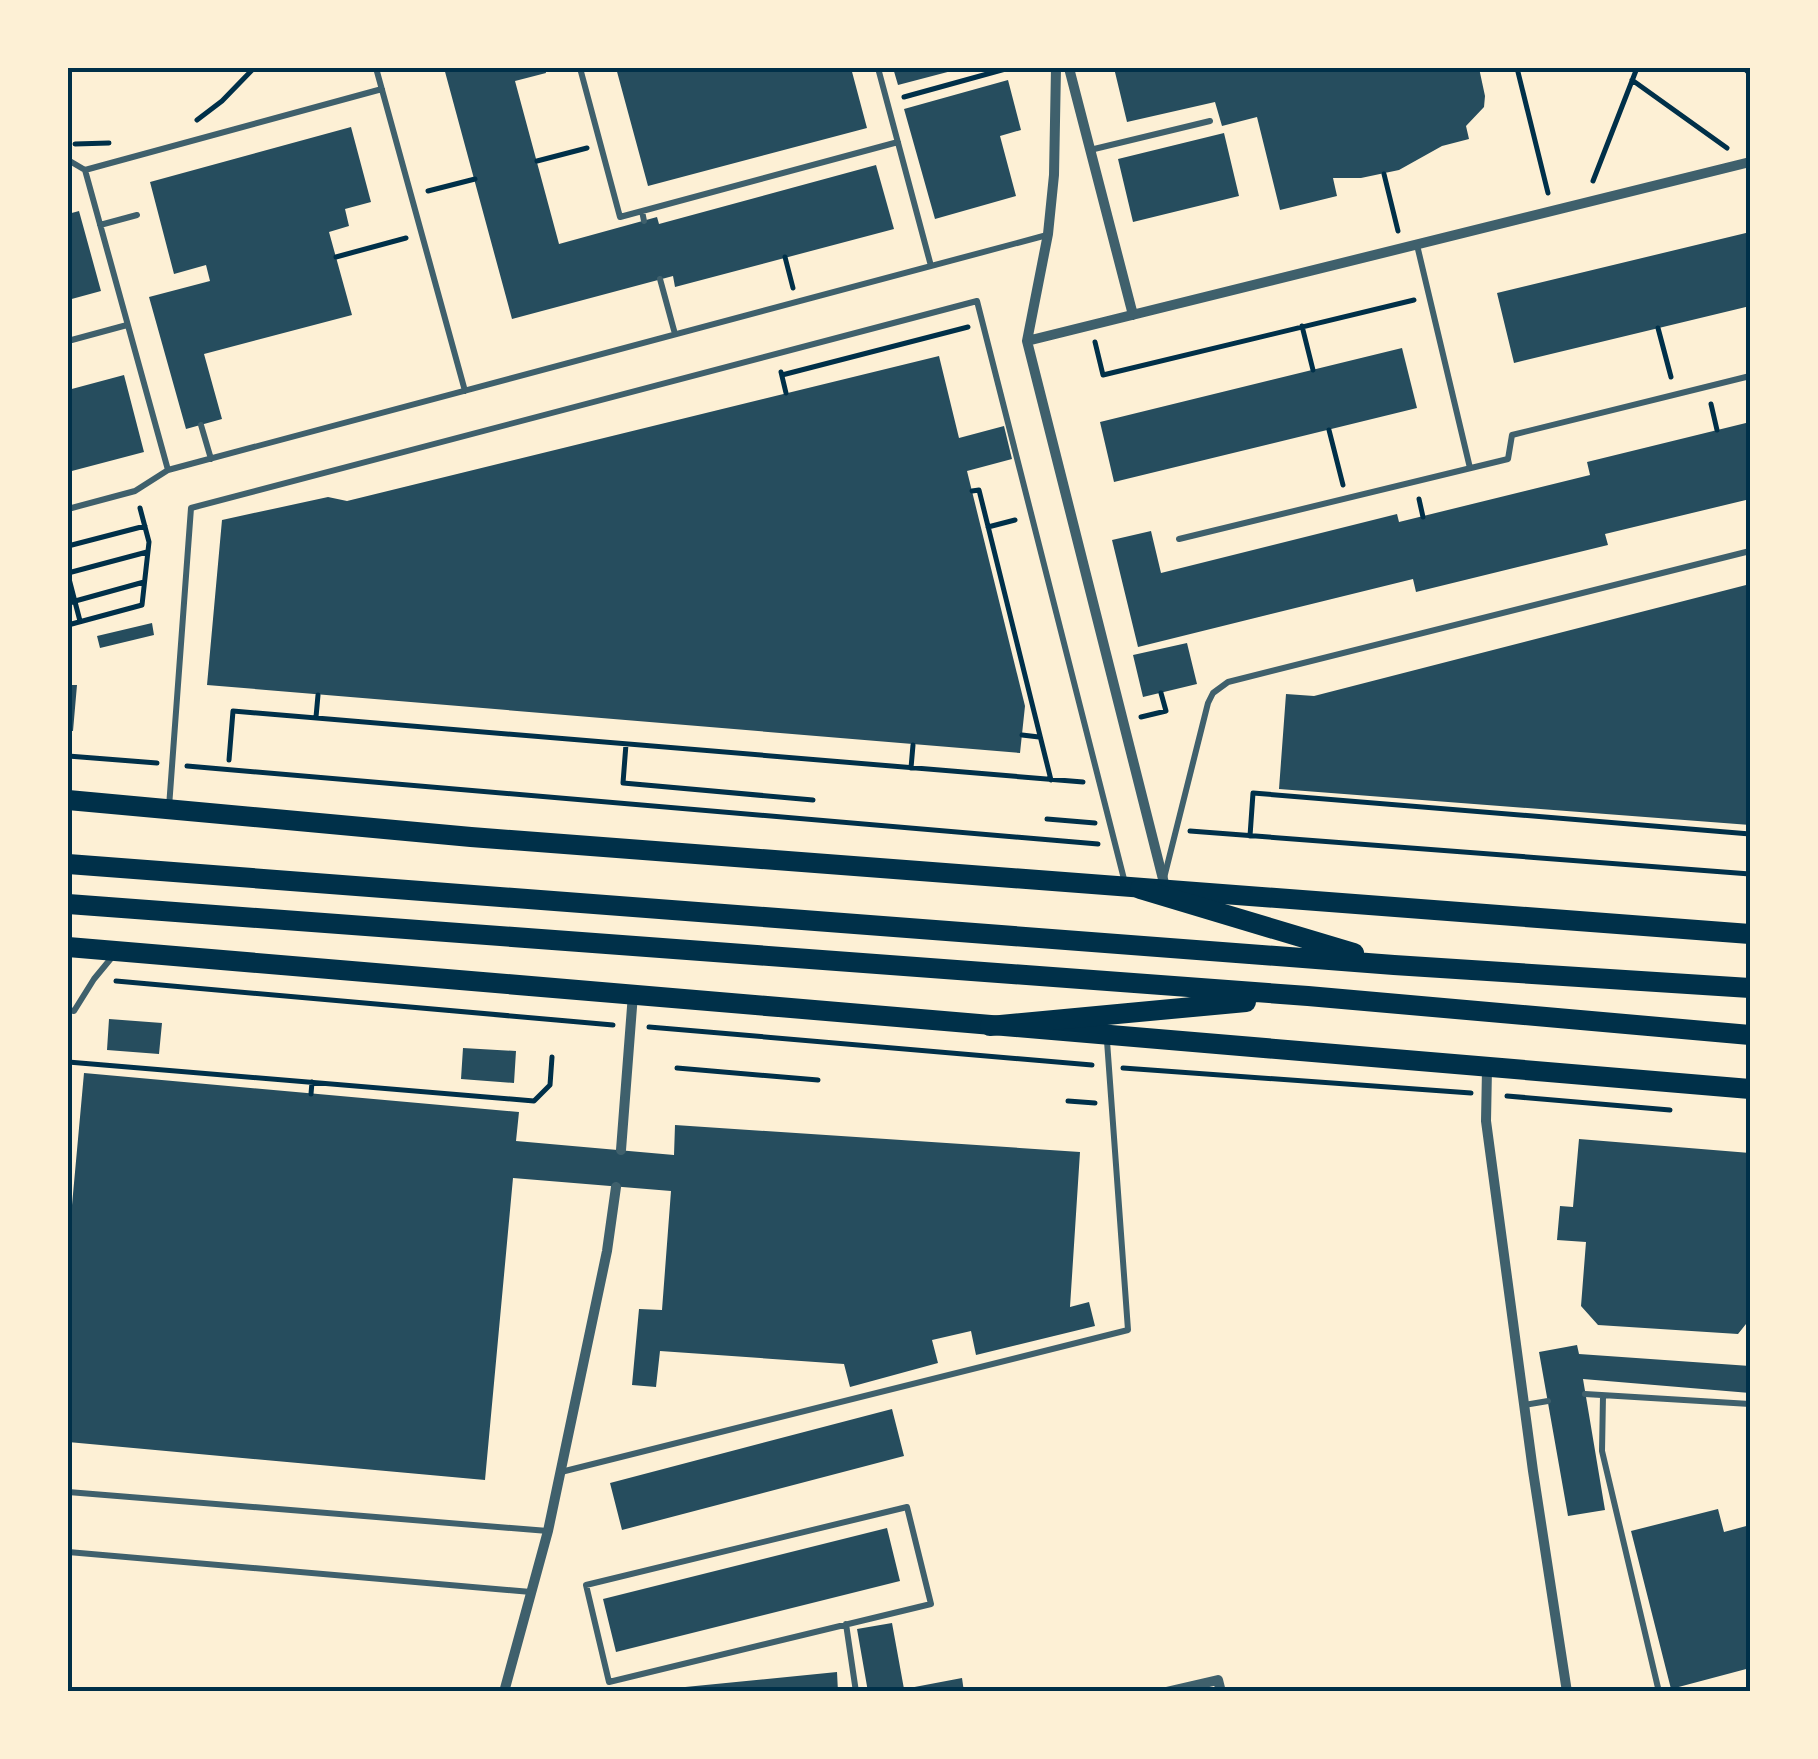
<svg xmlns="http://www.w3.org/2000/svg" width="1818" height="1759" viewBox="0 0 1818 1759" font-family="Overpass,sans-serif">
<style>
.building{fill:#264d5e}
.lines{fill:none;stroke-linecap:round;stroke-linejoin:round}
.path{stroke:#003049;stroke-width:5}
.service{stroke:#3f606c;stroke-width:6}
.minor{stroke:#3f606c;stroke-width:10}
.primary{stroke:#003049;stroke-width:20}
.trunk{stroke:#003049;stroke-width:20}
.neatline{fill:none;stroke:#003049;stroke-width:4}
</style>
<rect width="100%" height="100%" fill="#fdf0d5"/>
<path class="building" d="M 444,68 L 545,68 L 546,73 L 515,81 L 559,244 L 657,217 L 659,224 L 876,165 L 894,229 L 675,287 L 673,276 L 512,319 Z
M 616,68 L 851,68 L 867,128 L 648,186 Z
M 893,68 L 959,68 L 959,69 L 898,85 Z
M 1114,68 L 1479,68 L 1485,96 L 1484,107 L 1466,126 L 1469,139 L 1442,146 L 1399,170 L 1361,178 L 1333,178 L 1337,196 L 1280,210 L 1257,117 L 1222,126 L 1215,102 L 1127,122 Z
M 1008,80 L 1021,130 L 1000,136 L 1016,196 L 935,219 L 904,109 Z
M 351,127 L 371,202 L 345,209 L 349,226 L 329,232 L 352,315 L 204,354 L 222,419 L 186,429 L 149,297 L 210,281 L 206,265 L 174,274 L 150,182 Z
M 1224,133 L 1239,196 L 1133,222 L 1118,159 Z
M 79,211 L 101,291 L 68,300 L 68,214 Z
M 1750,232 L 1750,306 L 1514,363 L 1497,293 Z
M 1402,348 L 1417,408 L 1114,482 L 1100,422 Z
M 939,356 L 959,438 L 1004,426 L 1012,459 L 967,471 L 1025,706 L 1020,753 L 207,685 L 222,520 L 328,497 L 347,501 Z
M 124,375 L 144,452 L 68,472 L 68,390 Z
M 1750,422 L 1750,499 L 1605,534 L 1608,545 L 1416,592 L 1413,579 L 1138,647 L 1112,540 L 1151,531 L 1161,573 L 1397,514 L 1399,522 L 1590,475 L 1587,462 Z
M 1750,584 L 1750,825 L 1279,789 L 1286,694 L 1314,696 Z
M 152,623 L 154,635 L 100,648 L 97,636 Z
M 1187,643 L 1197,684 L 1143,697 L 1133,655 Z
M 68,685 L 77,685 L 73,731 L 68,731 Z
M 109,1019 L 162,1023 L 159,1054 L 107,1050 Z
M 463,1048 L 516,1051 L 514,1083 L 461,1079 Z
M 84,1073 L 519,1112 L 516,1141 L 674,1155 L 675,1125 L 1080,1152 L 1070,1307 L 1089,1302 L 1095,1326 L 976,1355 L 971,1331 L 932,1340 L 938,1363 L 850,1387 L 844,1364 L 660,1351 L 656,1387 L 632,1385 L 639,1309 L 662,1310 L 671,1191 L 513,1178 L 485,1480 L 68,1442 L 68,1249 Z
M 1579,1139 L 1750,1153 L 1750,1319 L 1738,1334 L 1598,1325 L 1581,1306 L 1586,1242 L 1557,1240 L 1560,1206 L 1573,1207 Z
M 1577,1345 L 1579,1354 L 1750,1366 L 1750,1393 L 1583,1379 L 1605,1510 L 1568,1516 L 1539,1352 Z
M 892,1409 L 904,1456 L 622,1530 L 610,1483 Z
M 1718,1509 L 1724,1532 L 1750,1525 L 1750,1668 L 1671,1689 L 1631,1531 Z
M 887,1528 L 900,1581 L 616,1652 L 603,1599 Z
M 892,1623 L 904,1689 L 962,1678 L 964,1692 L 868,1692 L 857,1629 Z
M 837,1672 L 838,1692 L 665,1692 L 665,1689 Z"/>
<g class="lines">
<path class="path" d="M 1517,68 L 1548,193
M 1744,68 L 1750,74
M 1632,80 L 1727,148
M 904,97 L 1009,68
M 197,120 L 222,101 L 254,68
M 75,144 L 109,143
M 537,161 L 587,148
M 1384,174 L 1398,231
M 1593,181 L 1637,68
M 428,191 L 475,179
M 336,257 L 406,238
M 785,257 L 793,288
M 1302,326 L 1313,370
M 1658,328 L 1671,377
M 1095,342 L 1103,375 L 1414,300
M 781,372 L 786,393
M 782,375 L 968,327
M 1711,404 L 1717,430
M 1329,430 L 1343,485
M 972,491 L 979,490 L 1051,780
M 1419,499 L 1423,517
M 988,527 L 1015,520
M 68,546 L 145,526
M 68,573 L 147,552
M 68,575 L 80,621
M 68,603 L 144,582
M 68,625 L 142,605 L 149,542 L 140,508
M 316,717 L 318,695
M 1141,717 L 1166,711 L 1161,693
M 1022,735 L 1039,737
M 626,744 L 623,783 L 813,800
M 68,756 L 157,763
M 229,760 L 233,711 L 1083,782
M 187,766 L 1098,844
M 911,768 L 913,745
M 1047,819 L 1095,823
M 1190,831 L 1750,874
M 1250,836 L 1253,793 L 1750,834
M 116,981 L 613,1025
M 649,1027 L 1092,1065
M 68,1062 L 534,1101 L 550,1085 L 552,1057
M 677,1068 L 818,1080
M 1123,1068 L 1471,1093
M 311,1094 L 312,1082
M 1507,1096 L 1670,1110
M 1068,1101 L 1095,1103"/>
<path class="service" d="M 376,68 L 465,391
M 580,68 L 620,217 L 898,142
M 878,68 L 931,266
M 1090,150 L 1210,121
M 68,160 L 85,170 L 382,89
M 85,170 L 168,470
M 642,211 L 644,221
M 100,225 L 137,215
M 1417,245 L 1470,468
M 660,279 L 675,334
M 68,341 L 127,325
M 201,425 L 211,459
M 68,509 L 135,491 L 168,470 L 1047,235
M 1179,539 L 1508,459 L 1512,435 L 1750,376
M 169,807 L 191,508 L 977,301 L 1125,883
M 1164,878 L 1208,703 L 1213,693 L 1228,682 L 1750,551
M 68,1010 L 74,1011 L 94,979 L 113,956
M 1585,1394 L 1750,1404
M 1603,1396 L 1602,1451 L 1659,1692
M 1524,1405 L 1548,1401
M 561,1472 L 1128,1330 L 1107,1041
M 68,1492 L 548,1531
M 907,1507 L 931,1604 L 609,1682 L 586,1585 Z
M 68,1552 L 531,1592
M 846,1624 L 856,1692"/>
<path class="minor" d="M 1056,68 L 1054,175 L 1048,234 L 1027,341 L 1166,891
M 1069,68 L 1133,315
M 1027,341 L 1750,162
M 1487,1069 L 1486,1121 L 1533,1471 L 1567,1692
M 621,1150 L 633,994
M 504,1692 L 548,1531 L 607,1251 L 616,1187
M 1166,1692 L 1218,1680 L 1221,1692"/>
<path class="primary" d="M 68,800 L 471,837 L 1750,934
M 68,947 L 1750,1089"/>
<path class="trunk" d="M 68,864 L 1394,965 L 1750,988
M 1140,889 L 1354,953
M 68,904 L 1308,996 L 1750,1035
M 990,1026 L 1246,1002"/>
</g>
<rect width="1818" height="1759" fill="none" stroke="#fdf0d5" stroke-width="140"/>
<rect x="70" y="70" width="1678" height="1619" class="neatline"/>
</svg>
